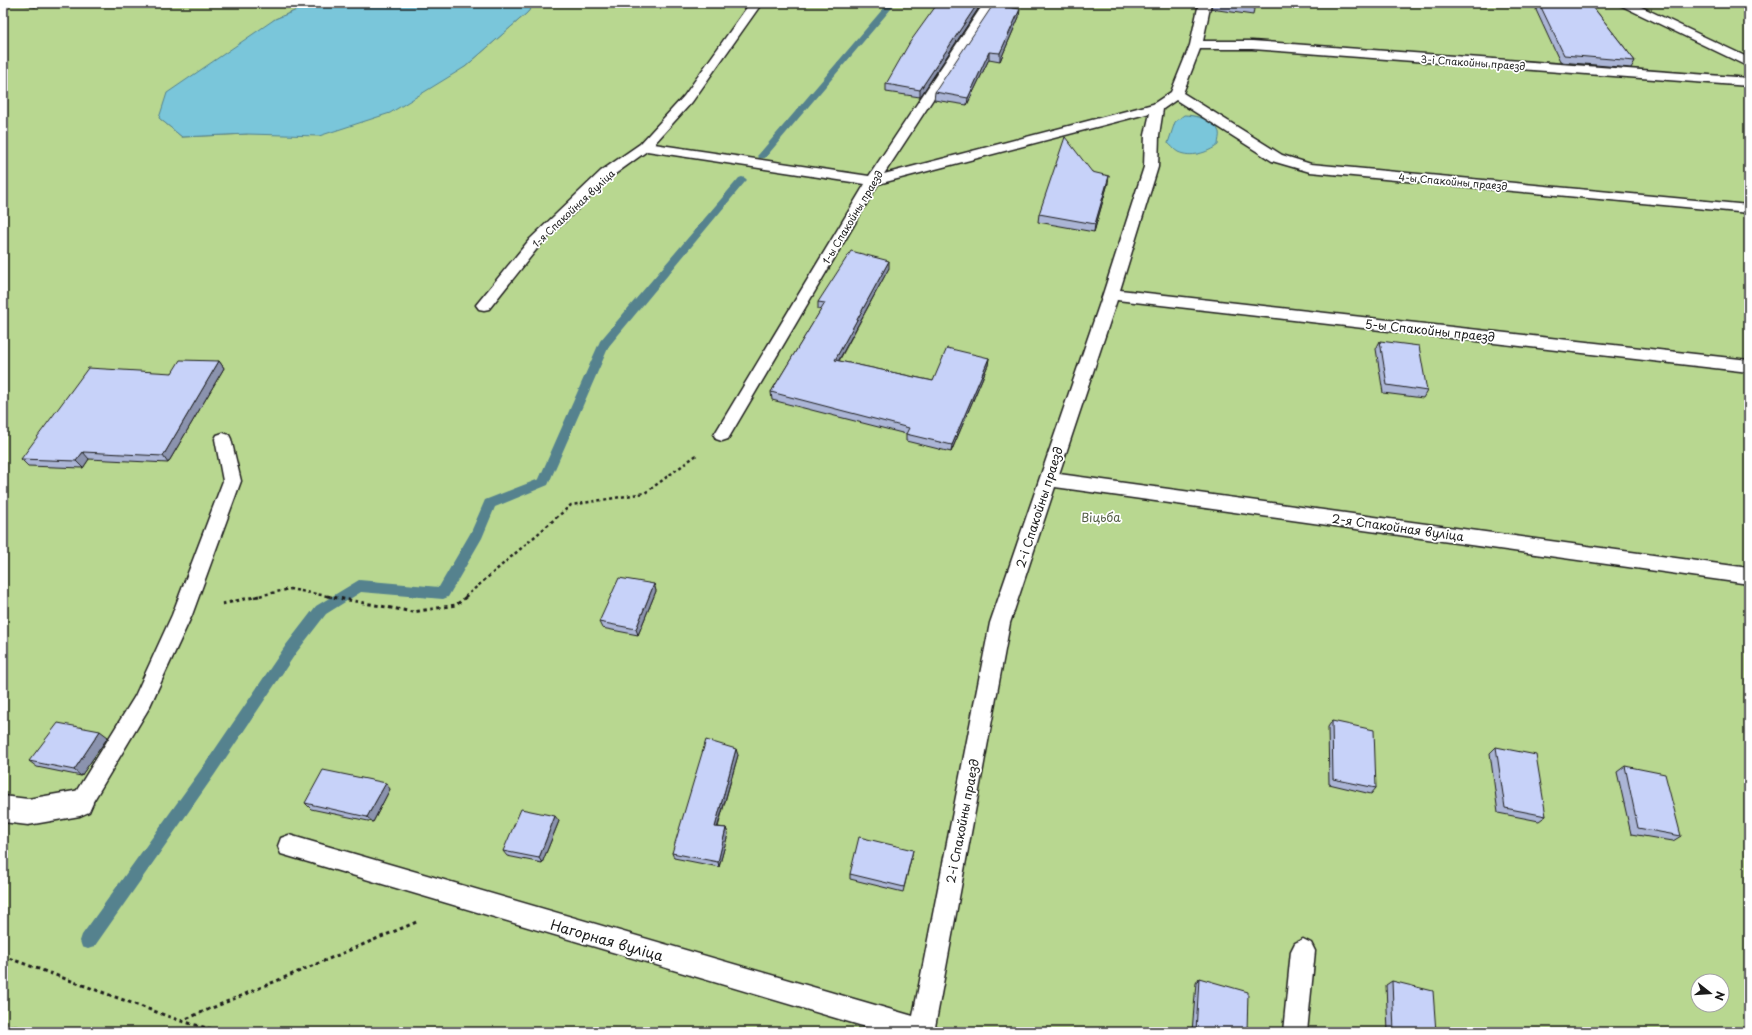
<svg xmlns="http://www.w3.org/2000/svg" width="1752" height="1035" viewBox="0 0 1752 1035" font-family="'Playpen Sans',sans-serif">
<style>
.green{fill:#b8d790;stroke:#6a7a56;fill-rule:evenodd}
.water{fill:#7ac6da;stroke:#54828e}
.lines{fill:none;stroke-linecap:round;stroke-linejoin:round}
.stream{fill:#54828e;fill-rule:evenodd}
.lane-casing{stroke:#1c1c1c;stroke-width:3}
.street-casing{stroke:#1c1c1c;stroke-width:3}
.path-far1{stroke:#1c1c1c;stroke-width:2.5;stroke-dasharray:3 3;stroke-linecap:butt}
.path{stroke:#1c1c1c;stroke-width:3;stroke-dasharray:3.5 3.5;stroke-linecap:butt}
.lane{fill:#fff;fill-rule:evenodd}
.street{fill:#fff;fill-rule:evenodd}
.wall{fill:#abb5d6;stroke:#1c1c1c}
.shaded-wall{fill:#8b93ae;stroke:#1c1c1c}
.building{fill:#c7d2f9;stroke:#1c1c1c}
.labels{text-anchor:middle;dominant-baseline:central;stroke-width:3.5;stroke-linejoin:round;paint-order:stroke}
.far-street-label{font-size:10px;fill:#1c1c1c;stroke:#fff}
.street-label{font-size:12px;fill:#1c1c1c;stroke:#fff}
.park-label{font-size:12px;fill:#535d45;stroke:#fff}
.near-street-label{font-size:14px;fill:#1c1c1c;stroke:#fff}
</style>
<rect width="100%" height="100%" fill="#fff"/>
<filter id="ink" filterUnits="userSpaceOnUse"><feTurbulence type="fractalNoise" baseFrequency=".025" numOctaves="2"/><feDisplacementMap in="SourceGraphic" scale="8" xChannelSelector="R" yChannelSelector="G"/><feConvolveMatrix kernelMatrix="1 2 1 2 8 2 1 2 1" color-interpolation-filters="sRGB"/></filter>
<g filter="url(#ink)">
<path class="green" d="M 3,3 L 314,3 L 275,19 L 159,118 L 182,137 L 247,134 L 465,67 L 527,13 L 535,3 L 1749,3 L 1749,1032 L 44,1032 L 3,1023 ZM 1698,981 L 1722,981 L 1722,1005 L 1698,1005 Z"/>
<path class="water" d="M 314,3 L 535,3 L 527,13 L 465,67 L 390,113 L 319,136 L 247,134 L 182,137 L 159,118 L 167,93 L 275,19 Z
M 1184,115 C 1196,115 1215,120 1219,132 C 1220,136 1218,141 1218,145 C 1207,153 1191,158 1178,152 C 1174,150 1171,145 1168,143 L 1175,122 Z"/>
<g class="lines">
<path class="stream" d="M 888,3 L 896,3 L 765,158 L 759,158 L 757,156 L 759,154 Z
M 742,177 L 745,178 L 747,180 L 745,182 L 609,346 L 548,485 L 495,507 L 482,538 L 448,597 L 443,599 L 361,592 L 326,614 L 296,653 L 215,774 L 94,947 L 88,949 L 82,947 L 80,941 L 82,935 L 205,764 L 286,645 L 316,606 L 359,580 L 439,587 L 471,532 L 485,500 L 539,479 L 600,341 L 739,178 Z"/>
<defs>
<path id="lane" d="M 750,3 L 762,3 L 692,102 L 654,144 L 869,176 L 984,3 L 996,3 L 884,174 L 1153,104 L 1171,92 L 1190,45 L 1199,3 L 1211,3 L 1203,41 L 1252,41 L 1749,78 L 1749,86 L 1252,49 L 1200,49 L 1183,93 L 1282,155 L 1311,164 L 1749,205 L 1749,213 L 1310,172 L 1272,161 L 1176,100 L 1163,109 L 1159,135 L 1158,167 L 1120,290 L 1749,360 L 1749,372 L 1117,300 L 1059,474 L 1749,568 L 1749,584 L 1055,487 L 1010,623 L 935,1027 L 937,1032 L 883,1032 L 281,854 L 278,846 L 281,838 L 289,835 L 913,1016 L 990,623 L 1103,294 L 1144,167 L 1145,135 L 1150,113 L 878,184 L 728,439 L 722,441 L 716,439 L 714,435 L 865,184 L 647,151 L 611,177 L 540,245 L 489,309 L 484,310 L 479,309 L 476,305 L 530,239 L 601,171 L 640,144 L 684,96 Z
M 1618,3 L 1633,3 L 1749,58 L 1749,67 L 1620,5 Z
M 223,433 L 229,435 L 231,439 L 241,481 L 192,615 L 149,708 L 88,810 L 80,813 L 72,810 L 69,803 L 135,696 L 172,615 L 223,481 L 215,439 L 217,435 Z
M 1303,939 L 1311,943 L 1315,951 L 1307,1032 L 1283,1032 L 1291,951 L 1295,943 Z"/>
<path id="street" d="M 80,790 L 89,794 L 93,803 L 89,812 L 80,816 L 28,825 L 3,822 L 3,796 L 28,799 Z"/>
</defs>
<use href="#lane" class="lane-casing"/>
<use href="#street" class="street-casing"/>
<path class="path-far1" d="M 254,597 L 290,589 L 332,597
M 465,597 L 571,505 L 645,493 L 698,454"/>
<path class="path" d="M 327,596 L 413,612 L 456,605 L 467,596
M 222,604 L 259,596
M 3,956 L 181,1021 L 419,921
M 181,1021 L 222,1032"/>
<use href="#lane" class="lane"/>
<use href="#street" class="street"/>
</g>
<path class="wall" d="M 18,3 L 41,3 L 35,7 Z
M 1166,3 L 1198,3 L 1197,7 Z
M 1212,3 L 1255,3 L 1253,15 L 1211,9 Z
M 1538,3 L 1590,3 L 1635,61 L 1631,68 L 1560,62 L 1536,10 L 1539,4 Z
M 978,9 L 920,97 L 886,92 L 886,84 Z
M 1019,17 L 1000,61 L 989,59 L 967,105 L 934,100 L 935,92 Z
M 1092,172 L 1108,183 L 1094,232 L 1038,222 L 1039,214 Z
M 889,268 L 839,361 L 933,381 L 989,358 L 988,365 L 951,452 L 906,441 L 906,434 L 772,400 L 771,392 L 821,310 L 818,309 L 818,302 Z
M 1380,341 L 1427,391 L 1423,398 L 1383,393 L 1376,349 Z
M 219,361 L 224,368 L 168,463 L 89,459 L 83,468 L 28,466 L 21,459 L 172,373 Z
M 654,584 L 656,591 L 638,635 L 602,628 L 599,622 Z
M 1332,721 L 1376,788 L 1371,794 L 1329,784 L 1328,727 Z
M 108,737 L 81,776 L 37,767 L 29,761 Z
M 1496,747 L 1546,816 L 1539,821 L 1498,813 L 1490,753 Z
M 738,755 L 718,827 L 726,828 L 728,834 L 719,867 L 674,858 L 672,853 Z
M 1625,766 L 1681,836 L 1673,841 L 1631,834 L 1617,772 Z
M 390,789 L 373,822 L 311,809 L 305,803 Z
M 559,821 L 542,863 L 507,856 L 503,851 Z
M 913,850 L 912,855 L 903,892 L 850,879 L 850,874 Z
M 1199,978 L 1247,1032 L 1192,1032 L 1196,983 Z
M 1392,981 L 1436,1032 L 1388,1032 L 1386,985 Z"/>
<path class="shaded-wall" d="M 33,3 L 41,3 L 35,7 Z
M 978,3 L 979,3 L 978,9 L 920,97 L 920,90 Z
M 1020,9 L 1019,17 L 1000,61 L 1000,53 Z
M 989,52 L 989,59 L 967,105 L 968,98 Z
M 1109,176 L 1108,183 L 1094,232 L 1095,224 Z
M 889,261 L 889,268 L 835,367 L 835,360 Z
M 989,358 L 988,365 L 951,452 L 952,445 Z
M 219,361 L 224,368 L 168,463 L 163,456 Z
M 83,452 L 89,459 L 83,468 L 76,461 Z
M 654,584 L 656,591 L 638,635 L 636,629 Z
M 100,731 L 108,737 L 81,776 L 74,770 Z
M 736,749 L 738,755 L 716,832 L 715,827 Z
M 386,783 L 390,789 L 373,822 L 367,817 Z
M 555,816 L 559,821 L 542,863 L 539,858 Z
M 726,828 L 728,834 L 719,867 L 718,862 Z"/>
<path class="building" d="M 938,3 L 978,3 L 920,90 L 886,84 L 910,42 Z
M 1221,3 L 1255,3 L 1255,7 Z
M 1539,3 L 1547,4 L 1546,3 L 1590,3 L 1635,61 L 1564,55 Z
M 993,5 L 1020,9 L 1000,53 L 989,52 L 968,98 L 935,92 Z
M 1065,137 L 1092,172 L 1109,176 L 1095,224 L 1039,214 Z
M 851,251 L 889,261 L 835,360 L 933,381 L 947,348 L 989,358 L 952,445 L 906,434 L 909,428 L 771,392 L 825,303 L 818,302 Z
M 1380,341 L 1419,346 L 1427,391 L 1387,385 Z
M 180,360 L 219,361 L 163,456 L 83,452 L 76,461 L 21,459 L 88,368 L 172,373 Z
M 619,578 L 654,584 L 636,629 L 599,622 Z
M 1332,721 L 1374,730 L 1376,788 L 1333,779 Z
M 58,723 L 100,731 L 74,770 L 29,761 Z
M 706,740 L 736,749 L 715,827 L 726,828 L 718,862 L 672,853 Z
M 1496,747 L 1536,755 L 1546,816 L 1505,808 Z
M 1625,766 L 1665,774 L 1681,836 L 1638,828 Z
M 323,770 L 386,783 L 367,817 L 305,803 Z
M 521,809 L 555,816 L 539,858 L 503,851 Z
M 859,837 L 913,850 L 904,887 L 850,874 Z
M 1199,978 L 1248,992 L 1247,1032 L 1196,1032 Z
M 1392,981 L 1433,991 L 1436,1032 L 1394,1032 Z"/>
</g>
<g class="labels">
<g class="far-street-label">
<text transform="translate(1473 62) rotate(4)">3-і Спакойны праезд</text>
<text transform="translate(1453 181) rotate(5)">4-ы Спакойны праезд</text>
<text transform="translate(573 208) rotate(-43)">1-я Спакойная вуліца</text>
<text transform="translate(852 217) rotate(-59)">1-ы Спакойны праезд</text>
</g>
<g class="street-label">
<text transform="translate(1430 330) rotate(6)">5-ы Спакойны праезд</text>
<text transform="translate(1039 507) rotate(-72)">2-і Спакойны праезд</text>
<text transform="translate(1398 527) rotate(8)">2-я Спакойная вуліца</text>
<text transform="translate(962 821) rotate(-79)">2-і Спакойны праезд</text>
</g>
<g class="park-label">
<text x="1101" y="517">Віцьба</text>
</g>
<g class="near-street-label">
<text transform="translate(607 940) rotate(16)">Нагорная вуліца</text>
</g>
</g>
<rect width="1752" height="1035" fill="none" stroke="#fff" stroke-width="16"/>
<rect x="8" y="8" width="1736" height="1019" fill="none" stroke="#1c1c1c" stroke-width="1.5" filter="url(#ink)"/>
<g transform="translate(1710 993) rotate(107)"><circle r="19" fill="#ffffff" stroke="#a4a4a4"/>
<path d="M0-3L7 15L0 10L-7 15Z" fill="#1c1c1c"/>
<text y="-6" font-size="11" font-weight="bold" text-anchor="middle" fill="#1c1c1c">N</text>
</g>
</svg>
